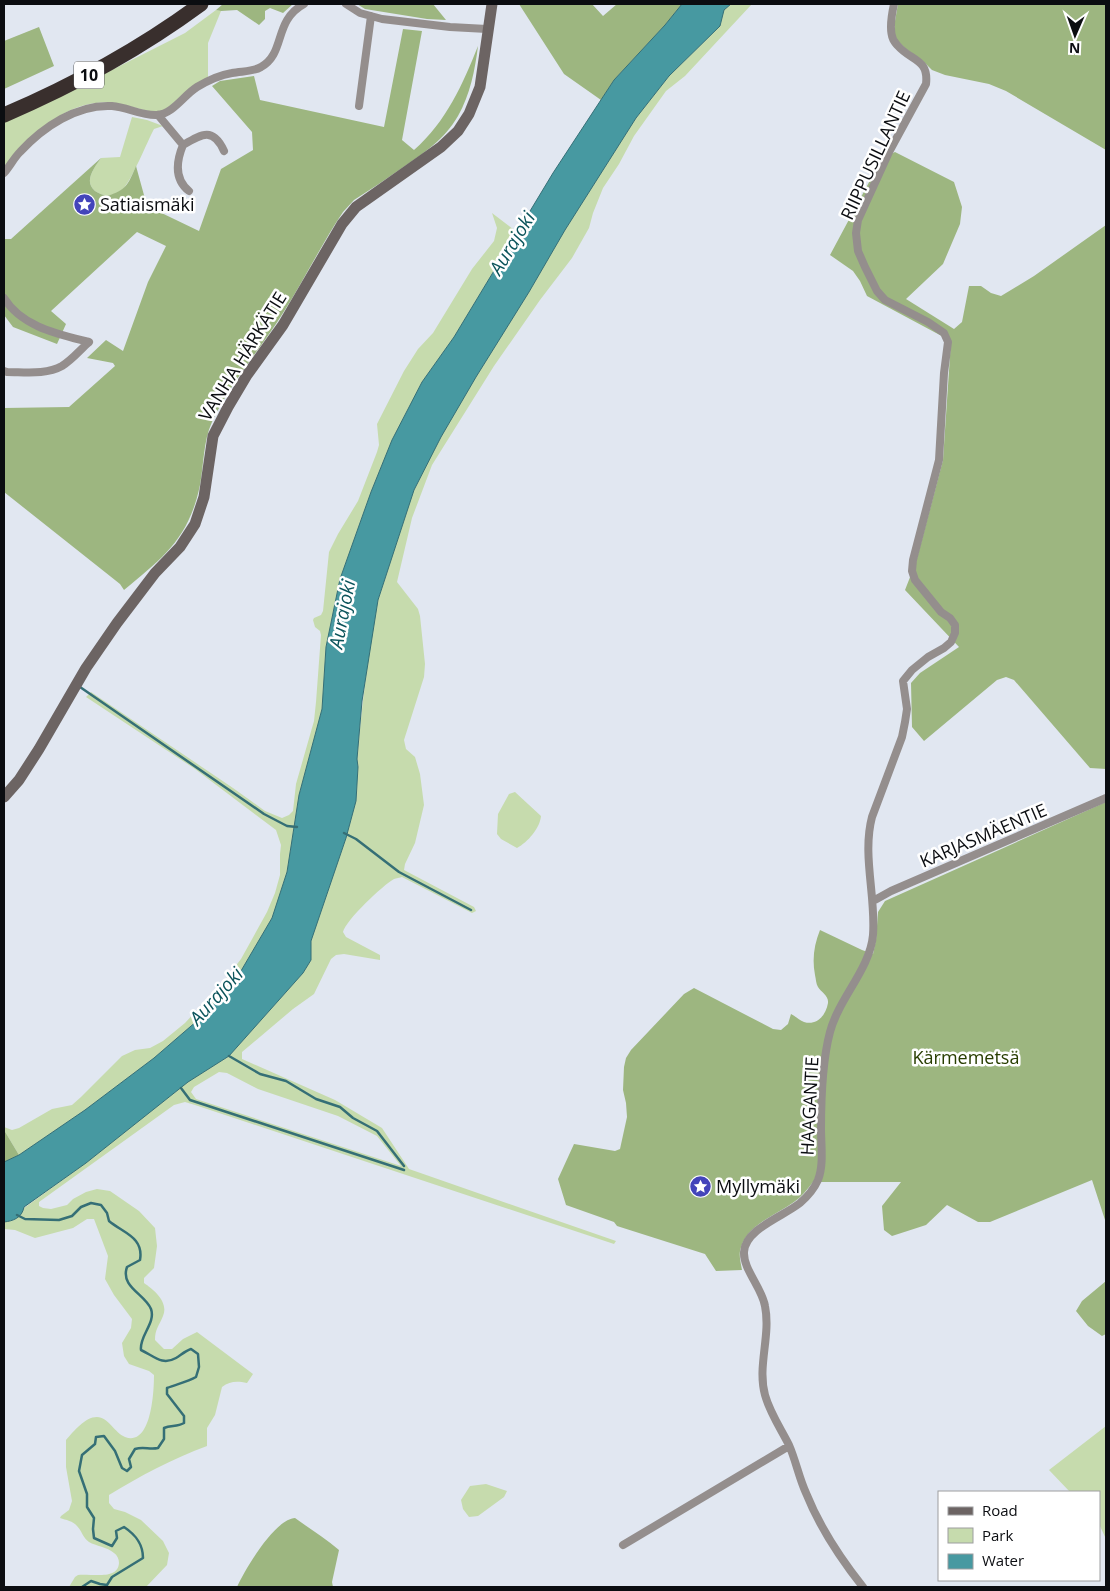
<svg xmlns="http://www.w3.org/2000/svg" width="1110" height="1591" viewBox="0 0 1110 1591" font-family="'Open Sans',sans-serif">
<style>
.green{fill:#c6dbad;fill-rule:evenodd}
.forest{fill:#9db680}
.water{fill:#4799a1;stroke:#356f76}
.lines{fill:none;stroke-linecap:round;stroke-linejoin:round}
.stream{stroke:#356f76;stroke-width:2.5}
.street{stroke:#948e8d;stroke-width:8}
.secondary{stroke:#6c6463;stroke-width:11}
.highway{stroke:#392f2d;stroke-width:15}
.labels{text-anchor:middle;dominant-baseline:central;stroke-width:5;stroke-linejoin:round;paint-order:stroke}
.shield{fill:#fff;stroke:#545658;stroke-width:1}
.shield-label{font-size:16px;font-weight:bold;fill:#0b0d11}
.street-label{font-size:18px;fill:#0b0d11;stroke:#fff}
.poi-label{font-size:18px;fill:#0b0d11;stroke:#fff;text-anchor:start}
.park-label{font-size:18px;fill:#283d00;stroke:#fff}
.water-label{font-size:19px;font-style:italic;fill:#0b545b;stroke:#fff}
</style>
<rect width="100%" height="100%" fill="#e1e7f1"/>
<path class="green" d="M 731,4 L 752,4 L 685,76 L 666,91 L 634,136 L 619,164 L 603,188 L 593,213 L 589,228 L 572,258 L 540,300 L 494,366 L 432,465 L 412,518 L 397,582 L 418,609 L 420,616 L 425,664 L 424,677 L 404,740 L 406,749 L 415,757 L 420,774 L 424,805 L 415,843 L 405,864 L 404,870 L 474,907 L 476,911 L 472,913 L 402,877 C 400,878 396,878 394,879 C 383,885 346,920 343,932 L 346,937 L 380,955 L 380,960 L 344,954 L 336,955 L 331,959 L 314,994 L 293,1009 L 242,1052 L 242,1059 L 335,1100 L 382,1128 L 409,1169 L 616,1241 L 614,1244 L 195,1105 L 185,1102 L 174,1105 L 39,1202 L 39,1206 L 43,1208 L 51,1209 L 67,1205 L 73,1199 L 86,1192 L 97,1189 L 110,1191 L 139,1211 L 155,1228 L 157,1246 L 154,1268 L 144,1278 L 144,1283 C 154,1290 169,1302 163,1316 C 159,1326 155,1329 155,1340 L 164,1349 L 172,1349 L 183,1339 L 197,1332 L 253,1374 L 247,1383 C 237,1381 230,1381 222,1387 L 215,1415 L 207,1428 L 207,1446 C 172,1459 140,1476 109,1495 L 109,1503 L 114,1509 L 125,1512 L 141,1520 L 163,1541 L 169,1553 L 167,1565 L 146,1587 L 69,1587 L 75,1577 L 78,1575 C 89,1573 118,1581 119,1563 C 119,1559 117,1555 114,1553 C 107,1547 96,1546 89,1542 C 83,1538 82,1531 77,1526 C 73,1521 66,1520 60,1518 L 61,1516 L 69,1510 L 72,1501 L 66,1467 L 66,1440 C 74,1431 85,1417 97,1417 C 108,1417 115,1433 125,1437 C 152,1447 154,1390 154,1375 L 149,1371 L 129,1364 L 124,1356 L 122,1343 L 131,1328 L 132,1319 L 114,1295 L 105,1279 L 108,1256 L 94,1219 L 87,1219 L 73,1228 L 35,1238 L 15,1230 L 4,1229 L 4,1222 L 14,1220 L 24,1208 L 86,1163 L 188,1082 L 229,1056 L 303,973 L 311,960 L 311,941 L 346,838 L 356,801 L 358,767 L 357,759 C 362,706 368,652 378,600 L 414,490 L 441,437 L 476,377 L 529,292 L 565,230 L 636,118 L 669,76 L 720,26 L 724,10 ZM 219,1072 L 227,1073 L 258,1089 L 338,1116 L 377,1136 L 401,1166 L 196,1099 L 191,1092 L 194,1087 Z
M 216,10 L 221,11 L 208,43 L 208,78 C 201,82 193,87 186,92 C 177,98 169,111 157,112 C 149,112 126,105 116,103 C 70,97 30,134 4,167 L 4,122 L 96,78 L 185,33 Z
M 132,117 L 147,120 L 163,126 L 154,129 C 147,142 131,182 122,190 C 118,193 112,195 107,196 C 103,195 98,193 95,191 C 83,181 95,167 101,158 L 120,157 Z
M 492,213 L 517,232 L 454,337 L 422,382 L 392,440 L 371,492 L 340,579 L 326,647 L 322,709 L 299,795 L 287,872 L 272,918 L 238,976 L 205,1014 L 154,1058 L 85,1110 L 19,1155 L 4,1130 L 4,1127 L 12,1130 L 19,1128 L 52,1109 L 72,1105 L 81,1097 L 122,1056 L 135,1050 L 150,1048 L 163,1041 L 185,1023 L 224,981 L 241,959 L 267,912 L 275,893 L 280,875 L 280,854 L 281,845 L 276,830 L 195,769 L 86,697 L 91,692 L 233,788 L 265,811 L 282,818 L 289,815 L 293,811 L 296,784 L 314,721 L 316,702 L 321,635 L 320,631 L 315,627 L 313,620 L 314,618 L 321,615 L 323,611 L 329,552 L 338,534 L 358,501 L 377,452 L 379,445 L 377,424 L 404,371 L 418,349 L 433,333 L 472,269 L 494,241 L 497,228 Z
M 515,792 L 541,816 C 540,828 528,842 517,848 L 501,839 L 497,834 L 498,814 L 509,794 Z
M 1106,1426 L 1106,1539 L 1099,1524 L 1099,1492 L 1070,1492 L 1049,1470 Z
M 486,1484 L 507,1491 L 504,1497 L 478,1516 L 469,1517 L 463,1509 L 461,1500 L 470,1486 Z"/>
<path class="forest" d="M 223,4 L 293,4 L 283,13 L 270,8 L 265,11 L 265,19 L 259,25 L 237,10 L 221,11 L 216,10 Z
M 357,4 L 433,4 L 446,20 L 427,19 L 365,9 Z
M 519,4 L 592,4 L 603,16 L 617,4 L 682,4 L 665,25 L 614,80 L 601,100 L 564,74 Z
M 898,4 L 1106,4 L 1106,150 L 1006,91 L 989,84 L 945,75 L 932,70 L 923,61 L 906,49 L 895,38 L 895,21 Z
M 39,27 L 54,66 L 4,89 L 4,41 Z
M 403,29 L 422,31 L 402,140 L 414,150 C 446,122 463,84 478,46 C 475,70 470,95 458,116 C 444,140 425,152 402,168 C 386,179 370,190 354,200 L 343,212 C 321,245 304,280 283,313 C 260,350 230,383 212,422 C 203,442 204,464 200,485 C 189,538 164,557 124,590 L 120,584 L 4,492 L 4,408 L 69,407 L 115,366 L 113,363 L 87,358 L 106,340 L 123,351 L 148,282 L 166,246 L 137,232 L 51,311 L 66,324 L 57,344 L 13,327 L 4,315 L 4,239 L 11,239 L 101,158 C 95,167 83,181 95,191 C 98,193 103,195 107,196 C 126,190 128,185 136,166 L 147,206 L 199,231 L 221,169 L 253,150 L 252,132 L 212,86 L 220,81 L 254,76 L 260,100 L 384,127 Z
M 895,152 L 954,182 L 962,207 L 960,224 L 943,264 L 906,299 L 954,329 L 962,322 L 969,286 L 981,286 L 991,293 L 1001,296 L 1034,276 L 1106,225 L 1106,769 L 1090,768 L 1014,680 L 1006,677 L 997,680 L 924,741 L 912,727 L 911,683 L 920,673 L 959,647 L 905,590 L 916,562 L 943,460 L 951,341 L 867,296 L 860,281 L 853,271 L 830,255 L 882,158 Z
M 1106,802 L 1106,1223 L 1092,1180 L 990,1222 L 978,1222 L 947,1205 L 926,1225 L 892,1236 L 884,1230 L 882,1206 L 901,1182 L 813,1182 C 807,1190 801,1197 794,1202 C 775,1216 745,1225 740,1251 C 739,1257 741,1264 742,1270 L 716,1271 L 705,1254 L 617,1226 L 614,1222 L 566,1205 L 558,1179 L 574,1144 L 615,1151 L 620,1149 L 627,1117 L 626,1103 L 623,1090 L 624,1067 L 626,1058 L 631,1050 L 684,994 L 694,988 L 773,1029 L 781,1030 L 788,1024 L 791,1014 C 795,1016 799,1020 804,1022 C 817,1026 826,1015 828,1003 C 829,996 821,992 818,987 C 816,984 816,979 815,975 C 812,959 814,945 820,930 L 862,950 L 873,954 L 876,940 L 878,912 L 885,901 Z
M 4,1130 L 19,1155 L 4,1162 Z
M 1106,1281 L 1106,1334 L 1102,1336 L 1088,1326 L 1076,1311 L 1082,1301 Z
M 295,1518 C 310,1529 325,1538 339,1550 L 332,1582 L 333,1587 L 237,1587 C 245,1569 275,1519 295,1518 Z"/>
<path class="water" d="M 682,4 L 731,4 L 724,10 L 720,26 L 669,76 L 636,118 L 565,230 L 529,292 L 476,377 L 441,437 L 414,490 L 378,600 L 362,701 L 357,759 L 358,767 L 356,801 L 346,838 L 311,941 L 311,960 L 303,973 L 229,1056 L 188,1082 L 86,1163 L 24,1207 C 22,1218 13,1221 4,1222 L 4,1162 L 19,1155 L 85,1110 L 154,1058 L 205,1014 L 238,976 L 272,918 L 287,872 L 299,795 L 322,709 L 326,647 L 340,579 L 371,492 L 392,440 L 422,382 L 454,337 L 553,173 L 614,80 L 665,25 Z"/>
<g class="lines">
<path class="stream" d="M 80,687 L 264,814 L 287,826 L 297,827
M 344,833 L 356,839 L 399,872 L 471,910
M 229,1056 L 260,1074 L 286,1081 L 316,1099 L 340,1107 L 353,1118 L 377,1131 L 404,1166
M 181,1088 L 190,1100 L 404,1170
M 17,1215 L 25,1219 L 59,1220 L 72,1216 L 81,1207 L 91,1203 L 101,1205 L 107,1213 L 109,1221 C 123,1233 144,1237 140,1260 L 127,1267 C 120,1287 145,1294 151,1309 C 156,1323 139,1336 141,1350 C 154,1356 162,1366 176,1358 C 181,1355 185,1351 191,1349 L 198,1354 L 199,1367 L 196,1377 C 187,1382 177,1384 167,1388 L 167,1394 L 184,1416 L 184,1423 C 177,1427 171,1425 164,1428 L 164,1439 L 158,1448 C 149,1450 144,1446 135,1449 L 129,1459 L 131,1467 L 127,1471 L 122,1468 L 115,1451 L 104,1436 L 96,1437 L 95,1444 L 82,1455 L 79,1471 L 87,1494 L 87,1507 L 94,1518 L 93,1529 L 94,1538 L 112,1546 L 117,1538 L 116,1531 L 124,1527 C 136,1535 143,1544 143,1558 L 112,1577 L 107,1585 L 100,1584 L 91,1581 L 82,1587"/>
<path class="street" d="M 346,4 L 360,13 L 382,19 L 450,27 L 487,29
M 359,106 L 371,16
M 158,115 L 183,145
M 4,173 C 10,166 14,158 20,152 C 43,127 77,104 112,106 C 127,107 142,116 157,115 C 173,114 184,95 197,87 C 207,81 220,75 232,73 C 241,71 253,72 261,67 C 286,53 273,21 304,4
M 189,191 C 174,179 176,162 183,145 C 202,134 213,127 224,151
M 4,298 C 22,327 58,334 89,342
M 4,371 L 7,372 C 25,372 46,375 62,366 C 72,360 80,350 89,342
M 873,901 L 891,891 L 1106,798
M 623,1545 L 789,1446
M 863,1587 C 840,1558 820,1528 806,1493 C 799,1478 796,1461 789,1445 C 781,1429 770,1413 765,1395 C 757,1366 771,1336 765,1306 C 762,1288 743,1269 744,1252 C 745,1229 784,1216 800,1203 C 807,1197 814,1189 818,1180 C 824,1165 821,1145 821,1129 C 821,1098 822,1062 830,1032 C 839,998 870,969 873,935 C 876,896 862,855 872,817 L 902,737 L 905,722 L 907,709 L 903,681 L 912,670 L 928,657 L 944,648 L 951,642 L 955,633 L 955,625 L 950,618 L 941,612 L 915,580 L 912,571 L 913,560 L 939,460 L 944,373 L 948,342 L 944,333 L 928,322 L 885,300 L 877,291 L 865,267 L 858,251 L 856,233 L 858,220 L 889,152 L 926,84 C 929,59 911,61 898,46 C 897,45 893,40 893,39 C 889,30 892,13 894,4"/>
<path class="secondary" d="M 4,797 L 19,780 L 39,749 L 86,668 L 117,623 L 155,573 L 180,547 L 195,524 L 204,497 L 213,436 L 228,407 L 247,375 L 283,325 L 342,224 L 356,207 L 441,147 L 458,131 L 469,114 L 480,87 L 492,4"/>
<path class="highway" d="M 4,115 C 74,85 140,49 201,4"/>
</g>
<defs>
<symbol id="sight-disc" viewBox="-11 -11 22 22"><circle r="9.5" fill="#4344ba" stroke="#fff"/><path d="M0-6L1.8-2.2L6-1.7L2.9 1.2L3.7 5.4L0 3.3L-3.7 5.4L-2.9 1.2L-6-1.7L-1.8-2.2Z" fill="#fff"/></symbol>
</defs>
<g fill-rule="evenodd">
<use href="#sight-disc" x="72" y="192" width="25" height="25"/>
<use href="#sight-disc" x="688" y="1174" width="25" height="25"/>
</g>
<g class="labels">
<rect class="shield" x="74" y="61.5" width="30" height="27" rx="4"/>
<g class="shield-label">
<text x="89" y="75">10</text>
</g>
<g class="street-label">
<text transform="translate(875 155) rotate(-65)">RIIPPUSILLANTIE</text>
<text transform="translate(242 356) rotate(-58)">VANHA HÄRKÄTIE</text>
<text transform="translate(983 835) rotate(-23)">KARJASMÄENTIE</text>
<text transform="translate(809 1106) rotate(-87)">HAAGANTIE</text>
</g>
<g class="poi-label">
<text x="100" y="204">Satiaismäki</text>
<text x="716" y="1186">Myllymäki</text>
</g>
<g class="park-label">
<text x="966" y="1057">Kärmemetsä</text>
</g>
<g class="water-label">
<text transform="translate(512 243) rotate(-59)">Aurajoki</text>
<text transform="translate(342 614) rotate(-79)">Aurajoki</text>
<text transform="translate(216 996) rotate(-48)">Aurajoki</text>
</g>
</g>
<rect width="1110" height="1591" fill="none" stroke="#0b0d11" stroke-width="10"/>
<rect x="938" y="1491" width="162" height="90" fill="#ffffff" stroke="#9d9ea0"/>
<rect x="948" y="1507" width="25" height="8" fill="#6c6463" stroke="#9d9ea0"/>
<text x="982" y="1516" font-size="15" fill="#0b0d11">Road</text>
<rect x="948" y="1528" width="25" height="15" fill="#c6dbad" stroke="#9d9ea0"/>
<text x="982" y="1541" font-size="15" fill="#0b0d11">Park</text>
<rect x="948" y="1554" width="25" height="15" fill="#4799a1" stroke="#9d9ea0"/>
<text x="982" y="1566" font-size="15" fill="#0b0d11">Water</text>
<g transform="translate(1075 35) rotate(182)" stroke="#ffffff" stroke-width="4" paint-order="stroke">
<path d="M0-4L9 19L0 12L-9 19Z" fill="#0b0d11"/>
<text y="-8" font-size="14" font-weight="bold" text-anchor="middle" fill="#0b0d11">N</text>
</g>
</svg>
